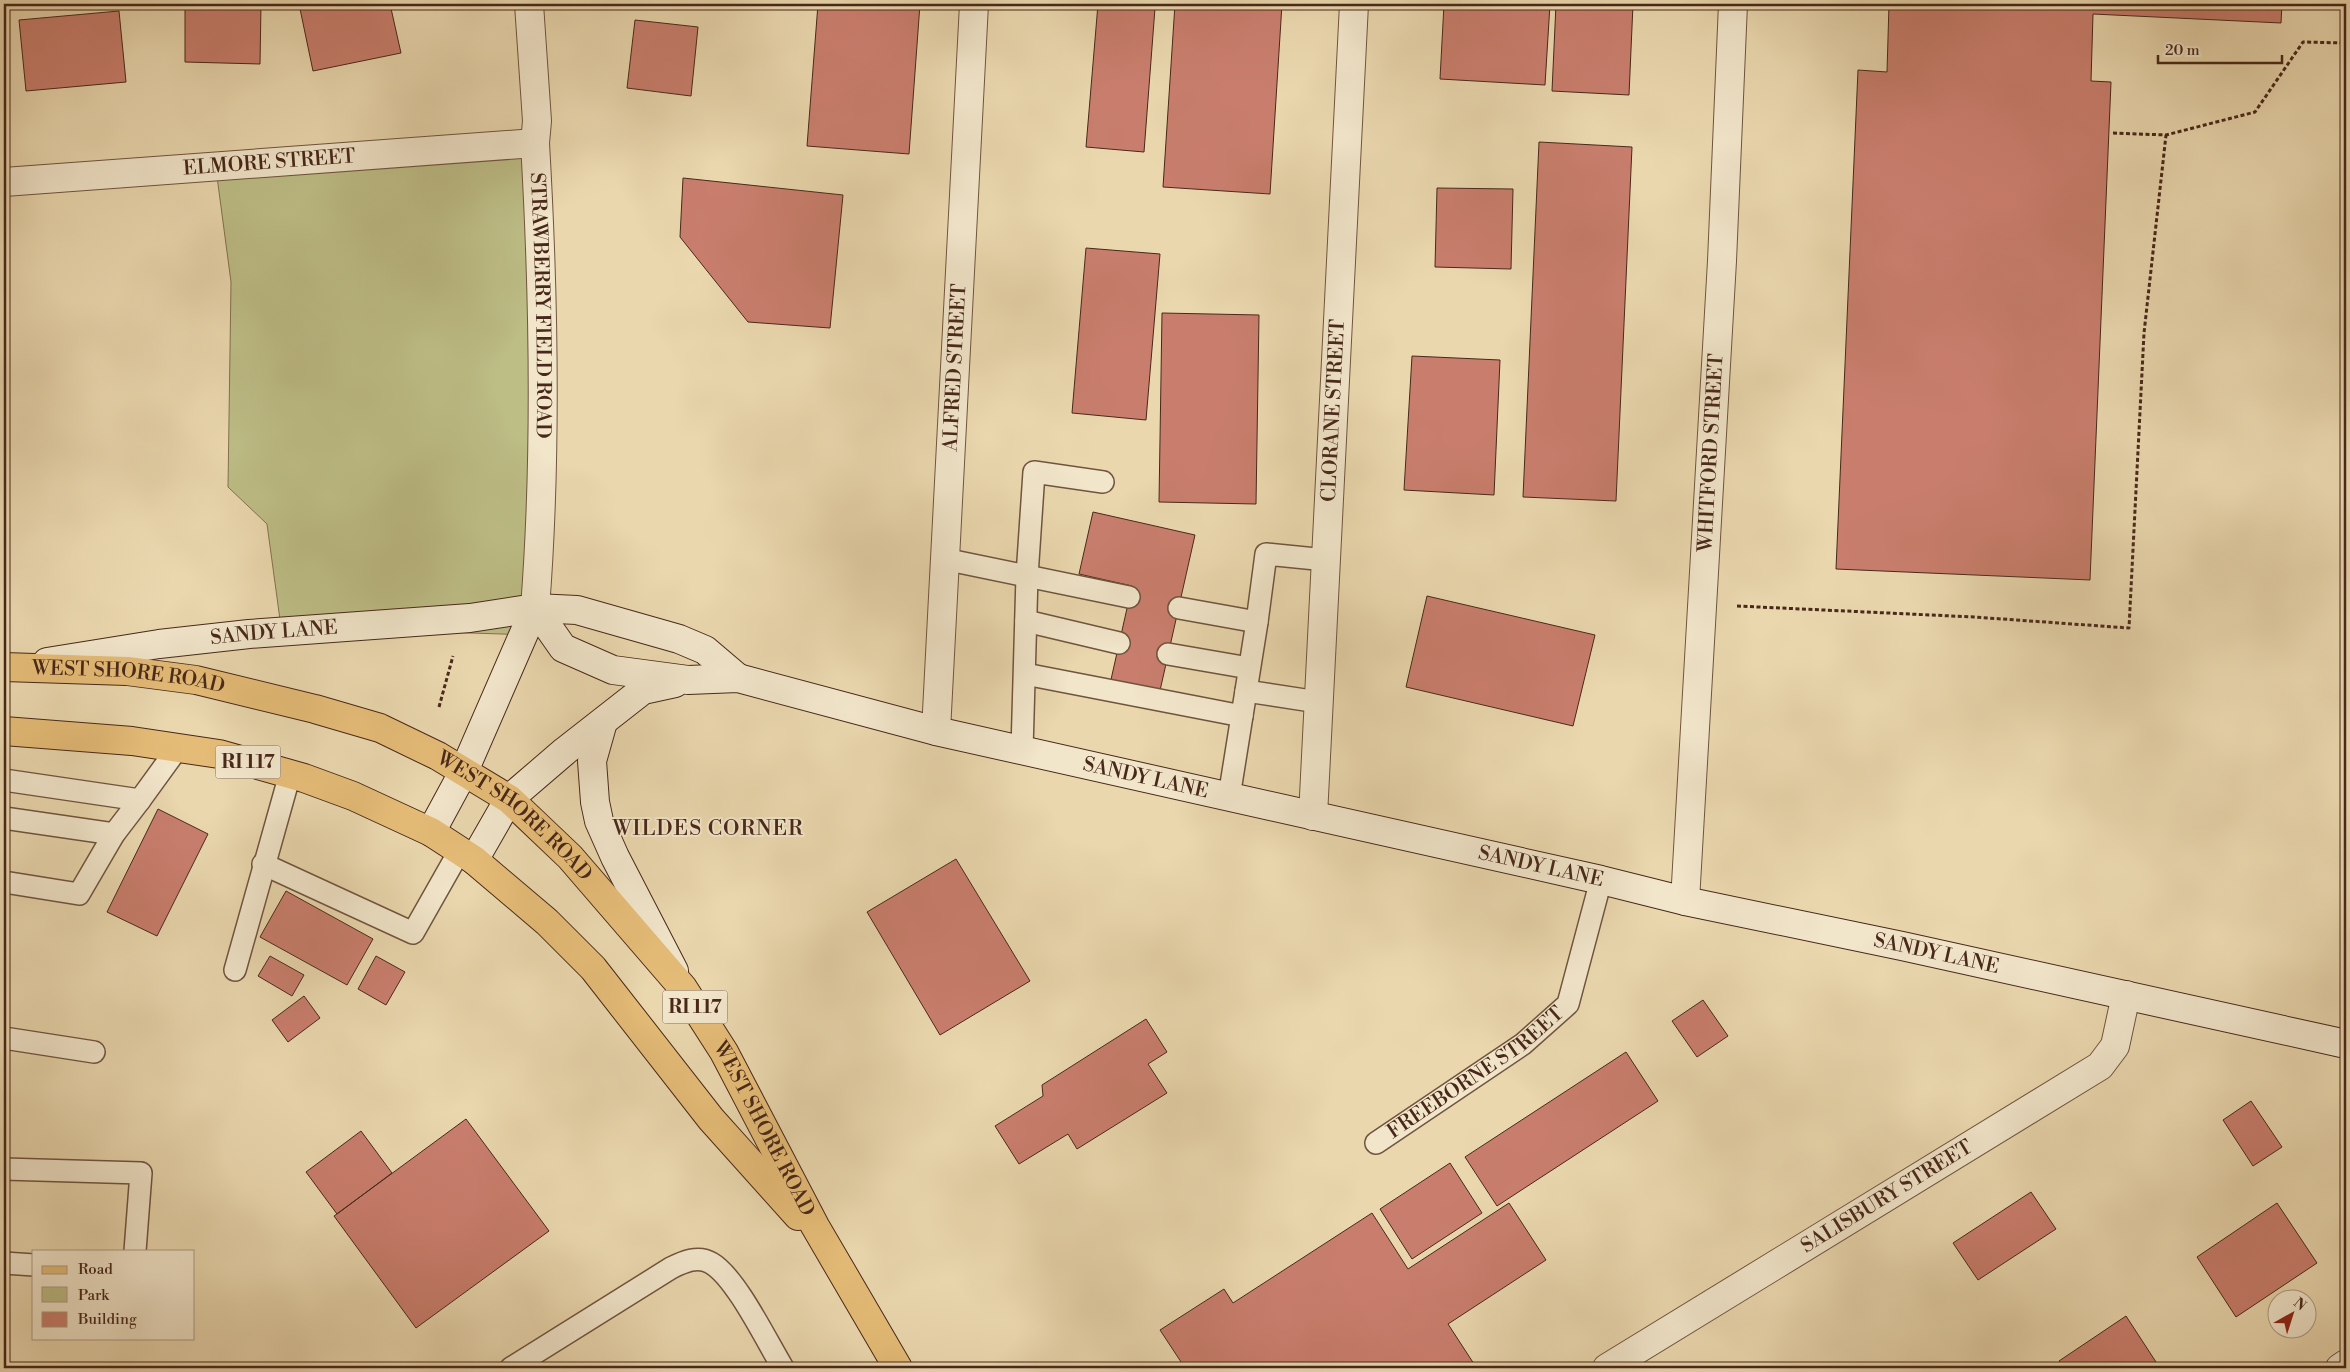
<svg xmlns="http://www.w3.org/2000/svg" width="2350" height="1372" viewBox="0 0 2350 1372" font-family="'Libre Bodoni',serif">
<style>
.green{fill:#bdbd86;stroke:#827250}
.building{fill:#c97e6d;stroke:#48281a}
.lines{fill:none;stroke-linecap:round;stroke-linejoin:round}
.service-casing{stroke:#70543f;stroke-width:24}
.minor-casing{stroke:#70543f;stroke-width:30}
.tertiary-casing{stroke:#70543f;stroke-width:30}
.secondary-casing{stroke:#48281a;stroke-width:30}
.primary-casing{stroke:#48281a;stroke-width:30}
.path{stroke:#48281a;stroke-width:3;stroke-dasharray:4 2.5;stroke-linecap:butt}
.service{stroke:#f1e5ca;stroke-width:21}
.minor{stroke:#f1e5ca;stroke-width:28}
.tertiary{stroke:#f1e5ca;stroke-width:28}
.secondary{stroke:#f1e5ca;stroke-width:28}
.primary{stroke:#e5bc77;stroke-width:28}
.labels{text-anchor:middle;dominant-baseline:central;stroke-width:4;stroke-linejoin:round;paint-order:stroke}
.shield{fill:#f1e5ca;stroke:#7b614f;stroke-width:1}
.shield-label{font-size:19px;font-weight:bold;fill:#48281a}
.street-label{font-size:20px;fill:#48281a;stroke:#f1e5ca}
.neighbourhood-label{font-size:21px;letter-spacing:1px;fill:#48281a;stroke:#f1e5ca}
</style>
<rect width="100%" height="100%" fill="#ead7ae"/>
<filter id="stains"><feTurbulence type="fractalNoise" baseFrequency=".004" numOctaves="4"/><feColorMatrix values="0 0 0 0 .2 0 0 0 0 .09 0 0 0 0 .02 0 0 0 .5 -.17"/></filter>
<radialGradient id="worn" r=".72"><stop offset=".6" stop-color="#630" stop-opacity="0"/><stop offset="1" stop-color="#630" stop-opacity=".3"/></radialGradient>
<path class="green" d="M 528,141 L 533,635 L 281,627 L 267,524 L 228,487 L 231,282 L 216,169 Z"/>
<path class="building" d="M 185,4 L 261,4 L 260,64 L 185,62 Z
M 299,4 L 390,4 L 401,53 L 313,71 Z
M 818,4 L 920,4 L 909,154 L 807,146 Z
M 1098,4 L 1155,8 L 1144,152 L 1086,147 Z
M 1175,4 L 1282,4 L 1270,194 L 1163,187 Z
M 1444,4 L 1550,4 L 1545,85 L 1440,79 Z
M 1556,4 L 1633,4 L 1629,95 L 1552,91 Z
M 1889,4 L 2282,4 L 2281,23 L 2093,14 L 2091,81 L 2111,82 L 2090,580 L 1836,569 L 1858,70 L 1887,72 Z
M 119,11 L 126,82 L 26,91 L 19,20 Z
M 635,20 L 698,27 L 691,96 L 627,88 Z
M 1539,142 L 1632,147 L 1616,501 L 1523,497 Z
M 683,178 L 843,195 L 830,328 L 748,322 L 680,237 Z
M 1437,188 L 1513,189 L 1511,269 L 1435,267 Z
M 1086,248 L 1160,254 L 1146,420 L 1072,413 Z
M 1162,313 L 1259,315 L 1256,504 L 1159,502 Z
M 1412,356 L 1500,360 L 1494,495 L 1404,490 Z
M 1093,512 L 1195,535 L 1159,695 L 1110,684 L 1132,586 L 1079,574 Z
M 1427,596 L 1595,635 L 1573,726 L 1406,687 Z
M 158,809 L 208,834 L 157,936 L 107,912 Z
M 956,859 L 1030,981 L 940,1035 L 867,912 Z
M 286,891 L 373,939 L 347,985 L 260,937 Z
M 270,956 L 304,975 L 292,996 L 258,976 Z
M 376,956 L 405,972 L 386,1005 L 358,989 Z
M 304,996 L 320,1018 L 288,1042 L 272,1020 Z
M 1703,1000 L 1728,1036 L 1697,1057 L 1672,1021 Z
M 1146,1019 L 1167,1052 L 1148,1064 L 1167,1093 L 1077,1149 L 1068,1134 L 1019,1164 L 995,1126 L 1043,1096 L 1042,1085 Z
M 1626,1052 L 1658,1101 L 1497,1206 L 1465,1157 Z
M 2251,1101 L 2282,1147 L 2253,1166 L 2223,1120 Z
M 466,1119 L 549,1231 L 416,1328 L 334,1216 Z
M 361,1131 L 392,1173 L 337,1214 L 306,1172 Z
M 1450,1163 L 1482,1213 L 1412,1259 L 1380,1209 Z
M 2031,1192 L 2056,1229 L 1978,1280 L 1953,1243 Z
M 1509,1203 L 1546,1260 L 1448,1324 L 1476,1367 L 1474,1368 L 1435,1368 L 1432,1363 L 1424,1368 L 1185,1368 L 1160,1330 L 1224,1289 L 1233,1303 L 1372,1213 L 1408,1269 Z
M 2277,1203 L 2317,1263 L 2236,1317 L 2197,1257 Z
M 2126,1316 L 2156,1362 L 2147,1368 L 2064,1368 L 2059,1361 Z"/>
<g class="lines">
<defs>
<g id="service">
<path d="M 944,559 L 1129,597"/>
<path d="M 1179,608 L 1257,622"/>
<path d="M 1026,621 L 1119,643"/>
<path d="M 1168,654 L 1249,668"/>
<path d="M 1025,674 L 1242,716"/>
<path d="M 1246,691 L 1318,702"/>
<path d="M 1022,750 L 1027,576 L 1034,472 L 1103,482"/>
<path d="M 4,780 L 140,800 L 177,749"/>
<path d="M 1229,797 L 1257,622 L 1266,554 L 1326,560"/>
<path d="M 4,818 L 114,834"/>
<path d="M 263,864 L 413,933 L 460,850"/>
<path d="M 4,882 L 79,894 L 114,834 L 140,800"/>
<path d="M 235,970 L 290,774"/>
<path d="M 4,1038 L 94,1052"/>
<path id="s1" d="M 1376,1143 L 1523,1044 L 1568,1004 L 1601,880"/>
<path d="M 4,1169 L 141,1173 L 135,1251"/>
<path d="M 4,1263 L 34,1265"/>
<path d="M 511,1368 L 671,1268 C 683,1262 698,1255 711,1263 C 736,1277 767,1342 783,1368"/>
</g>
<g id="minor">
<path id="s2" d="M 4,182 L 535,143"/>
<path id="s3" d="M 936,731 L 974,4"/>
<path id="s4" d="M 1313,816 L 1354,4"/>
<path id="s5" d="M 1685,901 L 1722,261 L 1733,4"/>
<path id="s6" d="M 1607,1368 L 2100,1066 L 2115,1046 L 2126,995"/>
<path d="M 2340,1368 L 2346,1364"/>
</g>
<g id="tertiary">
<path id="s7" d="M 529,4 L 537,121 L 535,143 C 544,298 547,454 535,608"/>
</g>
<g id="secondary">
<path id="s8" d="M 535,608 L 563,648 L 613,670 L 688,680 L 738,678 L 936,731 L 1601,880 L 1685,901 L 1902,946 L 2346,1044"/>
<path id="s9" d="M 47,662 L 159,644 L 249,634 L 470,618 L 535,608 L 577,610 L 679,639 L 705,650 L 738,678"/>
<path d="M 603,722 L 592,761 L 595,802 L 599,821 L 615,857 L 674,971"/>
<path d="M 431,832 L 464,771 L 535,608"/>
<path d="M 474,860 L 509,799 L 565,751 L 643,690 L 675,683"/>
</g>
<g id="primary">
<path id="s10" d="M 4,667 L 127,671 L 196,680 L 315,709 L 380,728 L 438,756 L 509,799 L 570,857 L 683,988 L 724,1052 L 815,1226 L 898,1368"/>
<path d="M 4,731 L 132,741 L 219,754 L 304,778 L 353,796 L 431,832 L 474,860 L 547,922 L 593,968 L 711,1119 L 798,1216"/>
</g>
</defs>
<use href="#service" class="service-casing"/>
<use href="#minor" class="minor-casing"/>
<use href="#tertiary" class="tertiary-casing"/>
<use href="#secondary" class="secondary-casing"/>
<use href="#primary" class="primary-casing"/>
<path class="path" d="M 2113,133 L 2166,135 L 2255,112 L 2303,42 L 2346,43
M 1737,606 L 1974,617 L 2129,628 L 2144,333 L 2166,135
M 439,707 L 453,656"/>
<use href="#service" class="service"/>
<use href="#minor" class="minor"/>
<use href="#tertiary" class="tertiary"/>
<use href="#secondary" class="secondary"/>
<use href="#primary" class="primary"/>
</g>
<g class="labels">
<g class="shield">
<rect x="215.5" y="745.5" width="65" height="33" rx="4"/>
<rect x="662.5" y="990.5" width="65" height="33" rx="4"/>
</g>
<g class="shield-label">
<text x="248" y="762">RI 117</text>
<text x="695" y="1007">RI 117</text>
</g>
<g class="street-label">
<text stroke="none"><textPath href="#s2" startOffset="266">ELMORE STREET</textPath></text>
<text stroke="none"><textPath href="#s7" startOffset="302">STRAWBERRY FIELD ROAD</textPath></text>
<text stroke="none"><textPath href="#s3" startOffset="364">ALFRED STREET</textPath></text>
<text stroke="none"><textPath href="#s4" startOffset="406">CLORANE STREET</textPath></text>
<text stroke="none"><textPath href="#s5" startOffset="449">WHITFORD STREET</textPath></text>
<text stroke="none"><textPath href="#s9" startOffset="229">SANDY LANE</textPath></text>
<text stroke="none"><textPath href="#s10" startOffset="125">WEST SHORE ROAD</textPath></text>
<text stroke="none"><textPath href="#s8" startOffset="649">SANDY LANE</textPath></text>
<text stroke="none"><textPath href="#s10" startOffset="545">WEST SHORE ROAD</textPath></text>
<text stroke="none"><textPath href="#s8" startOffset="1054">SANDY LANE</textPath></text>
<text stroke="none"><textPath href="#s8" startOffset="1459">SANDY LANE</textPath></text>
<text stroke="none"><textPath href="#s1" startOffset="122">FREEBORNE STREET</textPath></text>
<text stroke="none"><textPath href="#s10" startOffset="950">WEST SHORE ROAD</textPath></text>
<text stroke="none"><textPath href="#s6" startOffset="328">SALISBURY STREET</textPath></text>
</g>
<g class="neighbourhood-label">
<text x="708" y="829">WILDES CORNER</text>
</g>
</g>
<rect width="2350" height="1372" fill="none" stroke="#ead7ae" stroke-width="20"/>
<rect x="5" y="5" width="2340" height="1362" fill="none" stroke="#48281a" stroke-width="2.5"/>
<rect x="10" y="10" width="2330" height="1352" fill="none" stroke="#48281a"/>
<rect x="32" y="1250" width="162" height="90" fill="#f1e5ca" stroke="#ad9984"/>
<rect x="42" y="1266" width="25" height="8" fill="#e5bc77" stroke="#ad9984"/>
<text x="78" y="1274" font-size="15" fill="#48281a">Road</text>
<rect x="42" y="1287" width="25" height="15" fill="#bdbd86" stroke="#ad9984"/>
<text x="78" y="1300" font-size="15" fill="#48281a">Park</text>
<rect x="42" y="1312" width="25" height="15" fill="#c97e6d" stroke="#ad9984"/>
<text x="78" y="1324" font-size="15" fill="#48281a">Building</text>
<g transform="translate(2292 1314) rotate(39)"><circle r="24" fill="#f1e5ca" stroke="#ad9984"/>
<path d="M0-4L9 19L0 12L-9 19Z" fill="#8f2418"/>
<text y="-8" font-size="14" font-weight="bold" text-anchor="middle" fill="#48281a">N</text>
</g>
<path d="M2158 55v8h124v-8" fill="none" stroke="#48281a" stroke-width="2.5"/>
<text x="2165" y="55" font-size="15" fill="#48281a" stroke="#f1e5ca" stroke-width="4" paint-order="stroke">20 m</text>
<rect width="100%" height="100%" filter="url(#stains)"/>
<rect width="100%" height="100%" fill="url(#worn)"/>
</svg>
